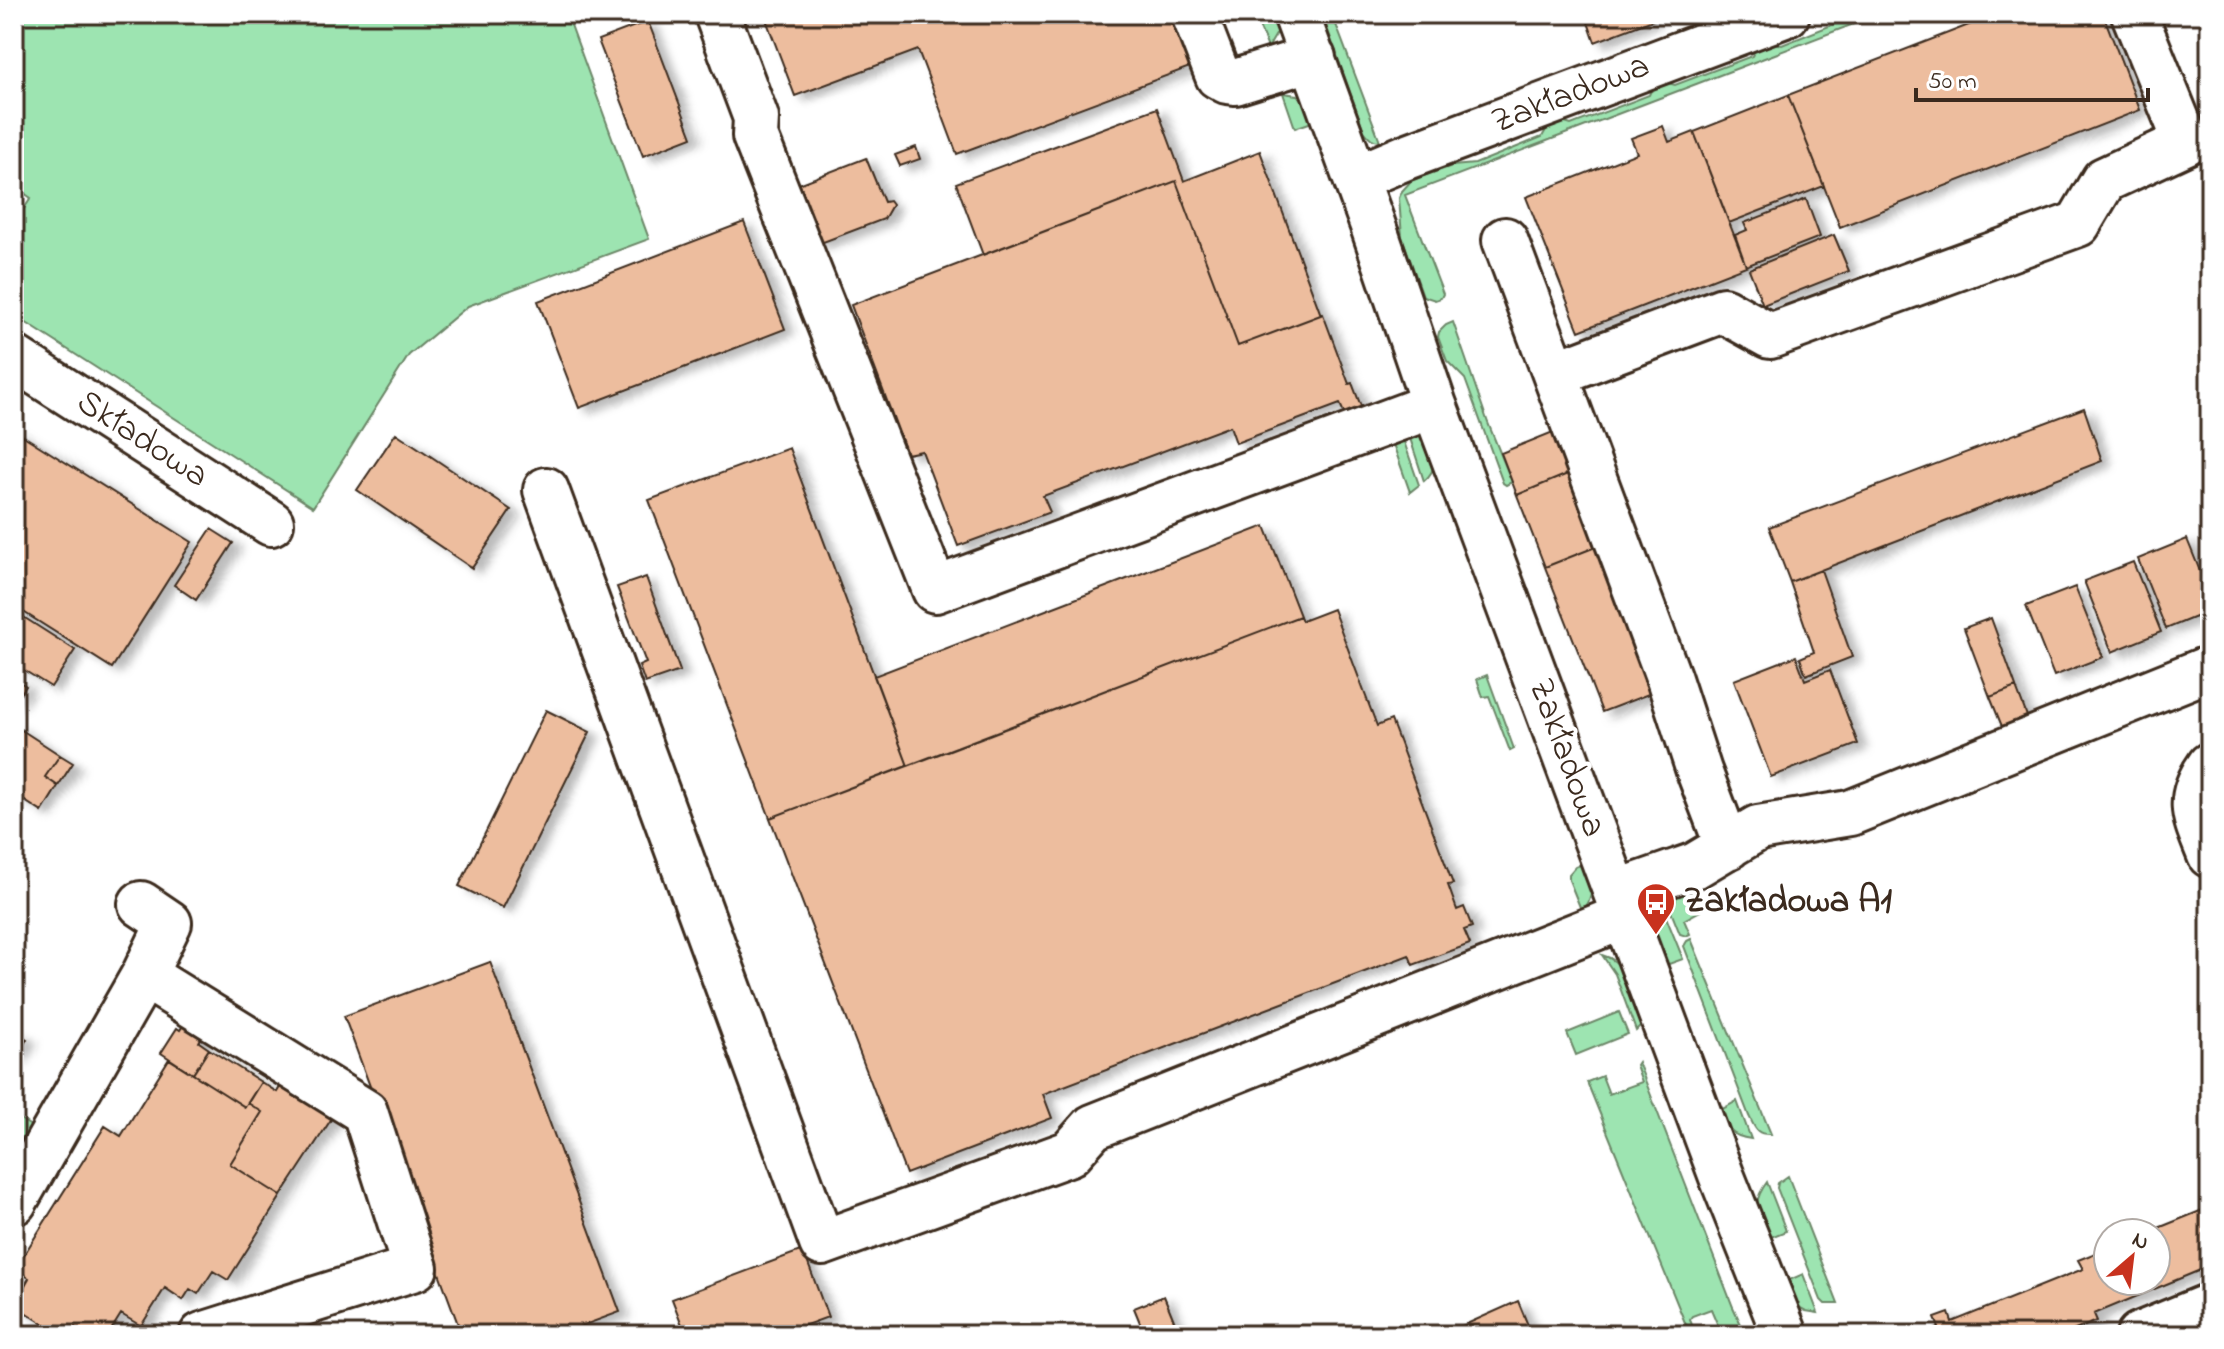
<svg xmlns="http://www.w3.org/2000/svg" width="2224" height="1349" viewBox="0 0 2224 1349" font-family="'Indie Flower',sans-serif">
<style>
.green{fill:#9de4b1;stroke:#6c8768;stroke-width:2}
.building{fill:#edbd9e;stroke:#3b2a1e;stroke-width:2;filter:url(#shadow)}
.lines{fill:none;stroke-linecap:round;stroke-linejoin:round}
.minor-casing{stroke:#3b2a1e;stroke-width:50}
.minor{stroke:#fff;stroke-width:44}
.labels{text-anchor:middle;dominant-baseline:central;stroke-width:8;stroke-linejoin:round;paint-order:stroke}
.street-label{font-size:36px;fill:#3b2a1e;stroke:#fff}
.poi-label{font-size:36px;font-weight:bold;fill:#3b2a1e;stroke:#fff;text-anchor:start}
</style>
<defs>
<filter id="shadow"><feDropShadow dx="9" dy="5" stdDeviation="4" flood-color="#0004"/></filter>
</defs>
<rect width="100%" height="100%" fill="#fff"/>
<filter id="ink" filterUnits="userSpaceOnUse"><feTurbulence type="fractalNoise" baseFrequency=".0125" numOctaves="2"/><feDisplacementMap in="SourceGraphic" scale="16" xChannelSelector="R" yChannelSelector="G"/><feConvolveMatrix kernelMatrix="1 2 1 2 8 2 1 2 1" color-interpolation-filters="sRGB"/></filter>
<g filter="url(#ink)">
<path class="green" d="M 14,14 L 567,14 L 649,239 L 468,306 L 409,355 L 313,507 L 14,315 L 14,224 L 31,198 L 14,186 Z
M 1254,14 L 1279,14 L 1278,31 L 1268,48 Z
M 1322,14 L 1332,14 L 1380,141 C 1372,141 1369,137 1364,131 Z
M 1859,14 L 1880,14 L 1405,195 L 1443,294 L 1441,298 L 1435,300 L 1423,296 L 1402,237 L 1399,198 L 1402,191 L 1411,181 L 1420,177 L 1452,166 L 1475,164 L 1542,137 L 1547,128 L 1562,122 L 1571,125 L 1649,95 L 1652,88 L 1668,83 L 1675,85 L 1752,56 L 1755,50 L 1774,43 L 1782,45 Z
M 1283,93 L 1297,95 L 1309,104 L 1312,122 L 1295,128 Z
M 1453,322 L 1488,423 L 1512,482 L 1506,485 L 1503,483 L 1465,379 L 1447,361 L 1438,337 L 1439,332 L 1446,325 Z
M 1408,432 L 1417,434 L 1429,441 C 1434,458 1439,468 1424,481 Z
M 1401,433 L 1419,485 L 1410,492 L 1392,441 Z
M 1487,675 L 1514,749 L 1510,751 L 1489,696 L 1483,697 L 1477,679 Z
M 1587,862 C 1592,882 1596,896 1582,912 L 1569,880 L 1569,874 L 1575,867 Z
M 1690,886 L 1700,911 L 1684,920 L 1690,934 L 1686,936 L 1680,934 L 1670,909 L 1676,900 L 1673,893 Z
M 1660,902 L 1683,959 L 1666,965 C 1653,937 1645,931 1660,902 Z
M 1691,939 L 1771,1134 C 1756,1135 1755,1128 1749,1116 L 1684,946 L 1687,941 Z
M 1602,955 C 1629,962 1634,995 1643,1017 L 1641,1026 L 1636,1031 L 1615,974 Z
M 1619,1012 L 1628,1034 L 1576,1055 L 1567,1033 Z
M 1638,1062 L 1733,1307 L 1746,1335 L 1722,1335 L 1711,1309 L 1692,1316 L 1690,1319 L 1695,1335 L 1690,1335 L 1587,1082 L 1602,1076 L 1609,1094 L 1642,1082 L 1636,1065 Z
M 1737,1101 L 1751,1139 C 1730,1136 1727,1129 1719,1111 Z
M 14,1115 L 37,1130 L 14,1169 Z
M 1788,1176 L 1838,1304 L 1825,1304 L 1821,1300 L 1777,1188 L 1778,1183 Z
M 1767,1182 L 1786,1231 L 1771,1237 L 1762,1234 C 1757,1211 1752,1202 1767,1182 Z
M 1803,1274 L 1818,1313 L 1806,1311 L 1793,1304 L 1787,1281 Z"/>
<path class="building" d="M 764,14 L 1179,14 L 1198,64 L 957,154 L 918,50 L 795,96 Z
M 1585,14 L 1651,14 L 1653,20 L 1595,42 Z
M 1997,14 L 2103,14 L 2140,110 L 1840,227 L 1788,95 Z
M 648,21 L 692,137 L 643,156 L 598,40 Z
M 1788,95 L 1824,186 L 1729,223 L 1694,132 Z
M 1157,108 L 1184,181 L 1260,151 L 1321,315 L 1238,346 L 1176,181 L 983,255 L 956,183 Z
M 1663,126 L 1669,142 L 1694,132 L 1746,266 L 1579,331 L 1526,197 L 1637,153 L 1631,138 Z
M 916,147 L 920,159 L 900,166 L 895,155 Z
M 866,158 L 884,202 L 889,201 L 892,205 L 884,219 L 818,244 L 796,185 Z
M 1176,181 L 1238,346 L 1323,314 L 1349,384 L 1352,383 L 1362,409 L 1345,415 L 1340,404 L 1236,443 L 1230,426 L 1043,496 L 1050,512 L 958,546 L 922,451 L 907,454 L 851,305 Z
M 1806,199 L 1820,237 L 1746,266 L 1735,235 L 1747,230 L 1744,223 Z
M 744,222 L 785,329 L 579,408 L 538,301 Z
M 1834,235 L 1849,271 L 1763,305 L 1749,269 Z
M 2084,408 L 2102,461 L 1790,582 L 1769,527 Z
M 14,430 L 192,542 L 112,668 L 14,606 Z
M 1553,432 L 1570,473 L 1517,495 L 1501,453 Z
M 396,433 L 511,510 L 472,568 L 357,490 Z
M 789,448 L 908,766 L 770,818 L 649,500 Z
M 1570,473 L 1598,546 L 1545,567 L 1517,495 Z
M 1265,526 L 1300,616 L 908,766 L 874,676 Z
M 211,529 L 233,543 L 196,600 L 174,585 Z
M 2187,539 L 2210,596 L 2210,611 L 2166,629 L 2138,559 Z
M 1598,546 L 1654,692 L 1602,712 L 1545,567 Z
M 2133,562 L 2161,632 L 2112,652 L 2084,581 Z
M 1821,570 L 1852,657 L 1806,675 L 1800,658 L 1814,652 L 1790,582 Z
M 646,577 L 680,671 L 645,683 L 639,666 L 646,663 L 617,587 Z
M 2075,587 L 2103,657 L 2054,676 L 2026,606 Z
M 1333,609 L 1377,726 L 1391,720 L 1453,884 L 1448,885 L 1457,910 L 1464,907 L 1472,927 L 1464,930 L 1470,944 L 1413,965 L 1409,955 L 1043,1094 L 1052,1118 L 906,1174 L 770,818 L 1300,616 L 1302,621 Z
M 14,611 L 75,650 L 51,687 L 14,664 Z
M 1991,618 L 2016,687 L 1990,697 L 1964,628 Z
M 1796,656 L 1805,680 L 1830,670 L 1858,744 L 1771,777 L 1734,680 Z
M 14,678 L 26,686 L 14,703 Z
M 2016,687 L 2028,719 L 2003,729 L 1990,697 Z
M 546,710 L 590,732 L 503,908 L 459,886 Z
M 14,725 L 60,755 L 45,777 L 58,786 L 42,812 L 14,794 Z
M 60,755 L 73,763 L 58,786 L 45,777 Z
M 490,962 L 620,1312 L 557,1335 L 462,1335 L 344,1016 Z
M 186,1021 L 204,1033 L 199,1042 L 209,1049 L 193,1074 L 161,1053 L 177,1028 L 180,1030 Z
M 14,1031 L 27,1039 L 14,1060 Z
M 209,1049 L 261,1082 L 245,1107 L 193,1074 Z
M 169,1059 L 245,1107 L 248,1103 L 262,1112 L 230,1164 L 281,1196 L 228,1280 L 213,1271 L 198,1294 L 190,1289 L 183,1300 L 165,1288 L 141,1326 L 121,1314 L 108,1335 L 88,1335 L 75,1327 L 70,1335 L 61,1335 L 14,1305 L 29,1278 L 15,1269 L 105,1126 L 121,1136 Z
M 261,1082 L 277,1092 L 283,1082 L 334,1115 L 281,1196 L 230,1164 L 262,1112 L 248,1103 Z
M 2210,1207 L 2210,1266 L 2094,1314 L 2097,1321 L 2063,1335 L 1922,1335 L 1939,1328 L 1935,1318 L 1949,1313 L 1952,1322 L 2083,1269 L 2078,1260 L 2108,1248 L 2108,1281 L 2156,1281 L 2156,1233 L 2146,1233 Z
M 803,1250 L 828,1317 L 779,1335 L 686,1335 L 672,1299 Z
M 1164,1296 L 1180,1335 L 1145,1335 L 1134,1308 Z
M 1518,1301 L 1532,1335 L 1442,1335 Z"/>
<g class="lines">
<defs>
<path id="minor" d="M 717,14 L 756,118 L 755,136 L 935,590 L 1434,405
M 1194,14 L 1218,76 L 1227,81 L 1235,82 L 1313,58
M 1296,14 L 1372,223 L 1434,405 L 1722,1177 L 1785,1335
M 1356,178 L 1406,157 L 1787,14
M 1505,240 L 1669,679 L 1699,771 L 1728,847
M 14,358 L 271,523
M 1556,373 L 1723,310 L 1770,336 L 2078,224 L 2104,180 L 2186,142 L 2134,14
M 546,490 L 822,1243 L 1070,1153 L 1093,1127 L 1625,916
M 2210,765 C 2184,801 2196,819 2210,855
M 1616,893 L 1696,865 L 1758,828 L 1850,813 L 2210,668
M 141,904 L 169,923 L 144,975
M 14,1202 L 144,975 L 365,1112 L 415,1268 L 202,1335
M 2139,1335 L 2210,1306"/>
</defs>
<use href="#minor" class="minor-casing"/>
<use href="#minor" class="minor"/>
</g>
</g>
<defs>
<symbol id="bus-pin" viewBox="-11 -11 22 30"><path d="M0 17L-7.5 6A9.5 9.5 0 1 1 7.5 6Z" fill="#c8321e" stroke="#fff"/><path d="M-5-6H5V4H4V6H2V4H-2V6H-4V4H-5ZM-3.5-4V0h7V-4ZM-3.5 1.2v1.5H-2V1.2ZM2 1.2v1.5H3.5V1.2Z" fill="#fff"/></symbol>
</defs>
<g fill-rule="evenodd">
<use href="#bus-pin" x="1634" y="880" width="44" height="60"/>
</g>
<g class="labels">
<g class="street-label">
<text transform="translate(1571 95) rotate(-21)">Zakładowa</text>
<text transform="translate(142 440) rotate(33)">Składowa</text>
<text transform="translate(1566 758) rotate(70)">Zakładowa</text>
</g>
<g class="poi-label">
<text x="1684" y="902">Zakładowa A1</text>
</g>
</g>
<rect width="2224" height="1349" fill="none" stroke="#fff" stroke-width="48"/>
<rect x="24" y="24" width="2176" height="1301" fill="none" stroke="#3b2a1e" stroke-width="3" filter="url(#ink)"/>
<g transform="translate(2132 1257) rotate(28)"><circle r="38" fill="#ffffff" stroke="#b1aaa5" stroke-width="2"/>
<path d="M0-6L14 30L0 20L-14 30Z" fill="#c8321e"/>
<text y="-12" font-size="22" font-weight="bold" text-anchor="middle" fill="#3b2a1e">N</text>
</g>
<path d="M1916 88v12h232v-12" fill="none" stroke="#3b2a1e" stroke-width="4"/>
<text x="1928" y="88" font-size="24" fill="#3b2a1e" stroke="#ffffff" stroke-width="6" paint-order="stroke">50 m</text>
</svg>
